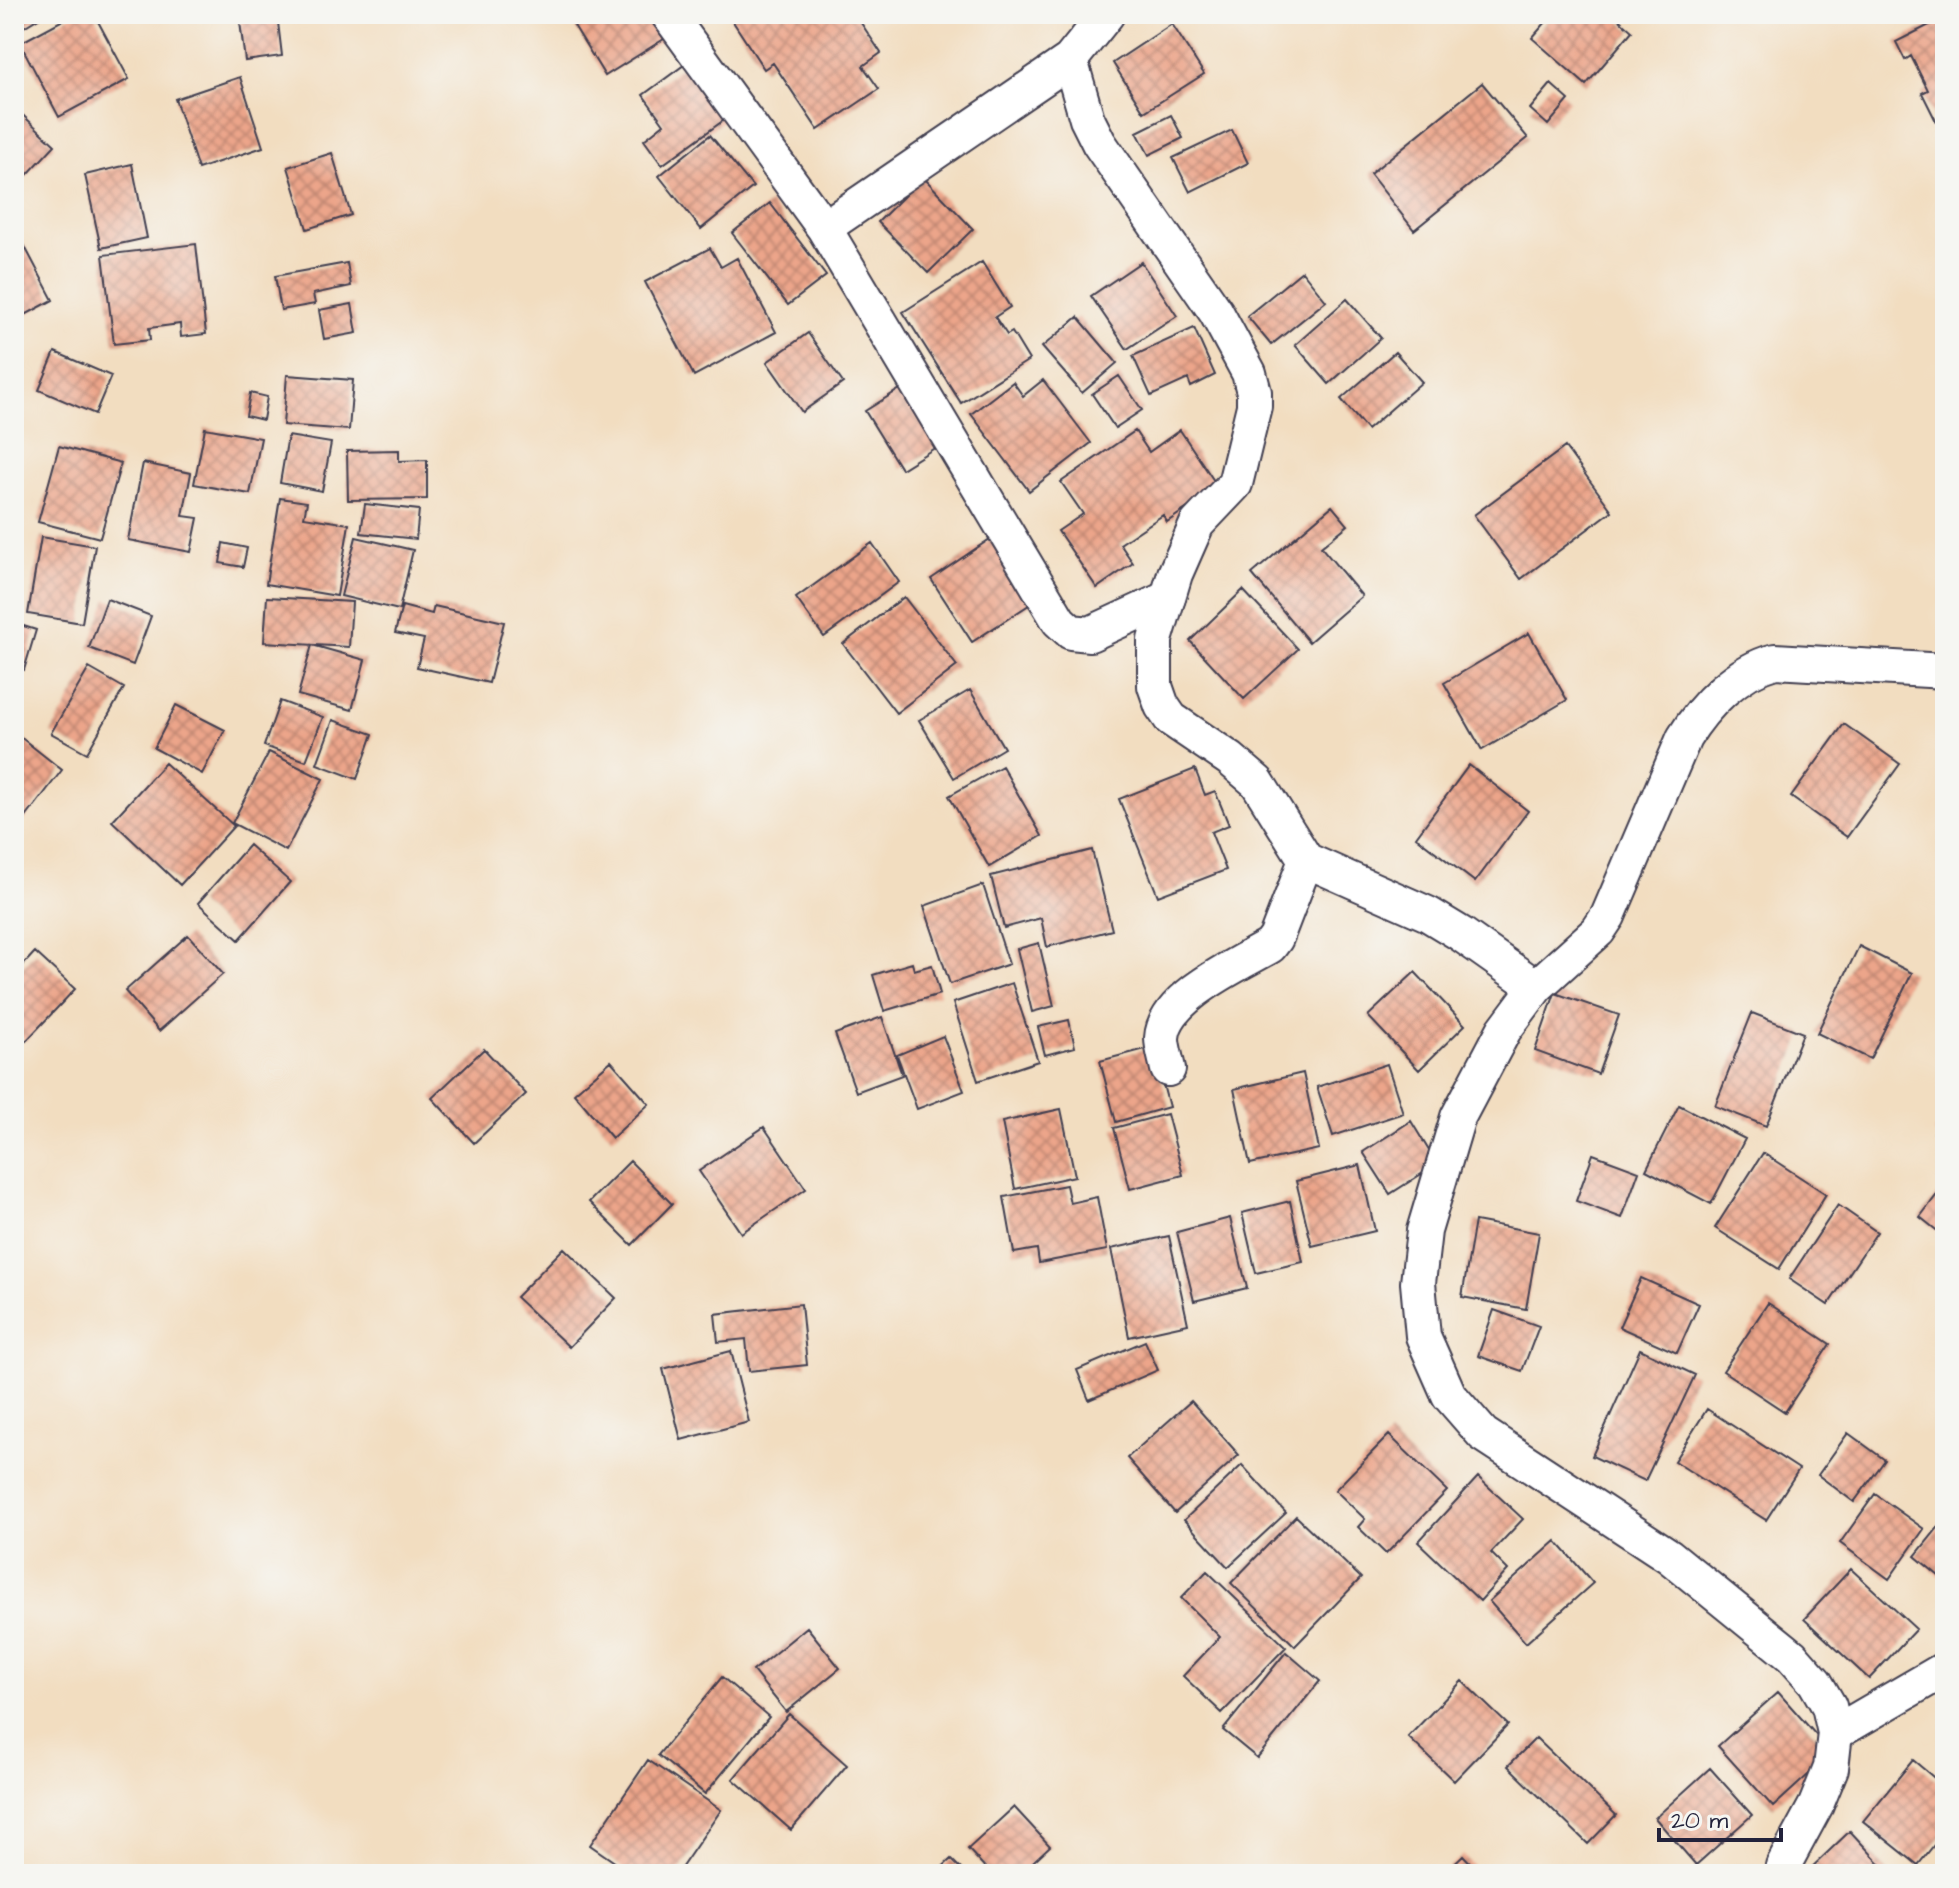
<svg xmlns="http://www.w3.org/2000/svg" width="1959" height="1888" viewBox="0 0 1959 1888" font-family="'Architects Daughter',sans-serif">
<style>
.building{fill:url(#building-cross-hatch)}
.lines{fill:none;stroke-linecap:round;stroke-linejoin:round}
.minor-casing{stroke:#413e4f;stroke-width:38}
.minor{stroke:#fff;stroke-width:34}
</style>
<defs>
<pattern id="building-cross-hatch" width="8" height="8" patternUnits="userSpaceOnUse" patternTransform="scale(2)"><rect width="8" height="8" fill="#eca58a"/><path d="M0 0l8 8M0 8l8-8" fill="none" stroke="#bf8672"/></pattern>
</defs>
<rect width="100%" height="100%" fill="#f6f6f2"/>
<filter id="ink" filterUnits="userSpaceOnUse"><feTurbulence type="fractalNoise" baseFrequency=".0125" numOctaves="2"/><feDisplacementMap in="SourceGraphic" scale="16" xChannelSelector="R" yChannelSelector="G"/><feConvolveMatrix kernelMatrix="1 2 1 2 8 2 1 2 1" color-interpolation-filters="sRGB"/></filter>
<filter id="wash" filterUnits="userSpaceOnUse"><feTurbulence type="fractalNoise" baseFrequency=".006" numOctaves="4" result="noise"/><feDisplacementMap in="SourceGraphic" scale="32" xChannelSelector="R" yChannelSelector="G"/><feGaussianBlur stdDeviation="1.8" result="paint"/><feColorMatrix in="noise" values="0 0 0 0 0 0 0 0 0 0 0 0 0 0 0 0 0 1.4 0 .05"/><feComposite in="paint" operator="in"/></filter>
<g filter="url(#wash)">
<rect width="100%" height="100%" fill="#f2ddc0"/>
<g id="blocks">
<path class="building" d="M 14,14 L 45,14 L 14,33 Z
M 74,14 L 94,14 L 129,79 L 59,117 L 20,43 Z
M 239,14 L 277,14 L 282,56 L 245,61 Z
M 567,14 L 648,14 L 664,39 L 605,76 Z
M 728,14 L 855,14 L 881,53 L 863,66 L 879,89 L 818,130 L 773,63 L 764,69 Z
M 1553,14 L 1613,14 L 1632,31 L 1586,85 L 1532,38 Z
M 1945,17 L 1945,132 L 1942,133 L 1922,93 L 1928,90 L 1911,56 L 1905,60 L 1896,42 Z
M 1172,24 L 1204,74 L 1144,112 L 1113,63 Z
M 684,65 L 724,120 L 662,165 L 644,140 L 664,124 L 643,95 Z
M 240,77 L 263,147 L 198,169 L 175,99 Z
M 1482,83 L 1528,138 L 1414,230 L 1370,174 Z
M 1551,84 L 1569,100 L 1548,125 L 1530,109 Z
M 14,107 L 55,145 L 14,189 Z
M 1171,115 L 1183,138 L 1149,155 L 1137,132 Z
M 1232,130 L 1248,163 L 1190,192 L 1173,158 Z
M 710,135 L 753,187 L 701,229 L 659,176 Z
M 332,153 L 351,215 L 307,229 L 288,167 Z
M 132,164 L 147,238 L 101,248 L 85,175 Z
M 923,177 L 973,229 L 928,273 L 878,222 Z
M 770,203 L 826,276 L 788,305 L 732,233 Z
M 14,226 L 53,300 L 14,321 Z
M 196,244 L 206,334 L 181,337 L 180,324 L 149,328 L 150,340 L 114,344 L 103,255 Z
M 710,248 L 721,267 L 737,258 L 776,332 L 694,376 L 645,282 Z
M 982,262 L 1010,307 L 995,317 L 1007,335 L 1012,332 L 1029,360 L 961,403 L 903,312 Z
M 1141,262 L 1177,316 L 1127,349 L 1091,296 Z
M 347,263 L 351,286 L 313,294 L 315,304 L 281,310 L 275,276 Z
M 1302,271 L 1326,301 L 1271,345 L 1247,316 Z
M 1347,299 L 1381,338 L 1329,384 L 1295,345 Z
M 352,304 L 357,333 L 324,339 L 319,310 Z
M 1078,317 L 1117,363 L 1082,393 L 1042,347 Z
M 1194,328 L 1215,375 L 1191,387 L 1188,379 L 1151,396 L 1133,356 Z
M 808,333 L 843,383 L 802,412 L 767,362 Z
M 55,352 L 111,376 L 95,414 L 39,390 Z
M 1395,352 L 1422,382 L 1367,430 L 1341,399 Z
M 287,375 L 353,380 L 349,430 L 283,425 Z
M 1119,376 L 1142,410 L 1115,428 L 1092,394 Z
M 1043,380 L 1091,443 L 1029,491 L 971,414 L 1013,382 L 1023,396 Z
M 905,386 L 941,444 L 901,469 L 865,411 Z
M 250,393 L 267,397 L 263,420 L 246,416 Z
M 205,428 L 261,438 L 250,494 L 194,484 Z
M 1180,430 L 1218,487 L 1167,522 L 1163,515 L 1120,544 L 1133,563 L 1097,588 L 1058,531 L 1083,514 L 1061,482 L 1135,431 L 1149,452 Z
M 288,436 L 331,443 L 322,491 L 280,483 Z
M 59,446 L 121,463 L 100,538 L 38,522 Z
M 1565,447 L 1612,511 L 1521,579 L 1474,515 Z
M 399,450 L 399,461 L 427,460 L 427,499 L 348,500 L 347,451 Z
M 143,463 L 191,473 L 183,516 L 198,518 L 191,552 L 128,540 Z
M 280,498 L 307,502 L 304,517 L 349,524 L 337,596 L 266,584 Z
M 365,504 L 419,510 L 416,539 L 361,533 Z
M 1332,506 L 1348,525 L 1321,547 L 1362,596 L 1309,642 L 1252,574 Z
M 41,537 L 95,546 L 82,623 L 28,614 Z
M 356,537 L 413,550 L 399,610 L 341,596 Z
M 993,537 L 1035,601 L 972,642 L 931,579 Z
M 223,543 L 247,548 L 243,567 L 220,563 Z
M 872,543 L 899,582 L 824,637 L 796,598 Z
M 1243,590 L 1298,649 L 1244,699 L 1190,641 Z
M 267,597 L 352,602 L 349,647 L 264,642 Z
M 904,597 L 957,666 L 896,713 L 843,644 Z
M 107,599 L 151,616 L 133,665 L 89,648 Z
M 402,606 L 432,614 L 434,606 L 504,622 L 489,683 L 417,667 L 424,639 L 395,633 Z
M 14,623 L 36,630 L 24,670 L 14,667 Z
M 1529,633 L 1567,700 L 1482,750 L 1444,683 Z
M 312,645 L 365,660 L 352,710 L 298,695 Z
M 89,668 L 124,688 L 87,753 L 51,733 Z
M 970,690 L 1004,748 L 954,778 L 919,720 Z
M 280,701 L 323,717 L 306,761 L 264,746 Z
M 176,705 L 225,730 L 202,774 L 154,748 Z
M 333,720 L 373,734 L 357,779 L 317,764 Z
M 1844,724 L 1900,764 L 1847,837 L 1791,797 Z
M 14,732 L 62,770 L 14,833 Z
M 269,752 L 323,779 L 286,851 L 232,823 Z
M 165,763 L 234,826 L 180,885 L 112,821 Z
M 1469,765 L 1528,811 L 1475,882 L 1416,837 Z
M 1002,766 L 1042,836 L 989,867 L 949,796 Z
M 1195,769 L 1205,795 L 1215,791 L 1229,825 L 1211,832 L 1226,870 L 1158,896 L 1119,799 Z
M 249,845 L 290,882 L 239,940 L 198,903 Z
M 1092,850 L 1112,930 L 1047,947 L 1041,918 L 1004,928 L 991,876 Z
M 983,885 L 1009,964 L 950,984 L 924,906 Z
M 188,935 L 223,974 L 159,1031 L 125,991 Z
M 1039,943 L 1054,1006 L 1032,1012 L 1017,949 Z
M 1859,946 L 1912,973 L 1870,1059 L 1817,1033 Z
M 35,952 L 75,989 L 26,1041 L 14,1030 L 14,975 Z
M 912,963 L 914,970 L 932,965 L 940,994 L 884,1011 L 873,975 Z
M 1415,972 L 1465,1025 L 1419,1070 L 1368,1016 Z
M 1012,983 L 1038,1061 L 978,1081 L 953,1003 Z
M 1555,993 L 1619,1015 L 1598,1074 L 1535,1051 Z
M 1752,1013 L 1803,1033 L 1766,1126 L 1715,1106 Z
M 882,1017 L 902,1075 L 856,1092 L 835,1034 Z
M 1069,1020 L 1075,1047 L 1045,1055 L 1038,1027 Z
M 943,1036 L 964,1091 L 917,1109 L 897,1055 Z
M 1153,1047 L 1169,1107 L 1116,1122 L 1100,1061 Z
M 484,1049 L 526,1094 L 474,1143 L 432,1098 Z
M 611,1061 L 649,1104 L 612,1138 L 574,1093 Z
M 1387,1064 L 1403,1113 L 1333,1136 L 1317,1087 Z
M 1303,1073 L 1319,1149 L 1250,1164 L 1234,1089 Z
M 1679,1105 L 1745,1139 L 1711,1204 L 1646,1170 Z
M 1061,1109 L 1075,1176 L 1015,1189 L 1002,1122 Z
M 1167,1114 L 1183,1175 L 1130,1189 L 1114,1128 Z
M 1945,1117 L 1945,1141 L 1934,1132 Z
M 1411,1121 L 1437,1164 L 1390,1194 L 1363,1152 Z
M 764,1127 L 806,1189 L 741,1233 L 699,1171 Z
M 1763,1153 L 1826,1194 L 1779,1269 L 1715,1228 Z
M 1593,1154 L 1639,1171 L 1622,1218 L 1576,1201 Z
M 630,1161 L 672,1204 L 632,1245 L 589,1202 Z
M 1360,1165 L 1375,1231 L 1312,1246 L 1296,1181 Z
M 1945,1184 L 1945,1237 L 1920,1217 Z
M 1066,1185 L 1070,1203 L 1097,1197 L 1107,1250 L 1039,1263 L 1037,1249 L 1014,1253 L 1004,1197 Z
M 1290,1201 L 1303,1262 L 1256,1273 L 1242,1213 Z
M 1838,1205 L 1877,1232 L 1828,1305 L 1789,1279 Z
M 1230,1218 L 1247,1288 L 1194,1301 L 1177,1232 Z
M 1475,1221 L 1539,1233 L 1526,1309 L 1462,1297 Z
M 1169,1236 L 1188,1324 L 1129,1337 L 1111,1249 Z
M 564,1248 L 616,1298 L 569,1347 L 516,1297 Z
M 1641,1278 L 1699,1304 L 1677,1353 L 1619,1327 Z
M 1768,1303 L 1830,1344 L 1785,1412 L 1723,1371 Z
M 801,1304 L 807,1365 L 749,1371 L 746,1339 L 718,1342 L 715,1314 Z
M 1494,1310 L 1539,1326 L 1522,1371 L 1478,1356 Z
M 1145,1341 L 1158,1370 L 1089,1400 L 1077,1370 Z
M 1640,1349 L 1695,1375 L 1645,1481 L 1592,1456 Z
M 731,1351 L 749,1422 L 681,1440 L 663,1369 Z
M 1191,1401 L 1239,1455 L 1175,1513 L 1127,1458 Z
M 1707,1409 L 1799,1469 L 1766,1520 L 1674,1461 Z
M 1848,1433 L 1885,1460 L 1854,1502 L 1818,1475 Z
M 1389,1435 L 1447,1491 L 1386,1554 L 1358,1527 L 1365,1519 L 1335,1490 Z
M 1242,1465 L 1286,1513 L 1228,1567 L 1184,1520 Z
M 1478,1477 L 1523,1519 L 1491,1553 L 1508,1570 L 1480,1601 L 1418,1542 Z
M 1875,1494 L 1924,1529 L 1889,1579 L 1840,1543 Z
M 1296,1516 L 1361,1578 L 1295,1646 L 1231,1583 Z
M 1945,1519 L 1945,1581 L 1915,1556 Z
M 1556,1541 L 1593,1583 L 1526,1643 L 1489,1601 Z
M 1851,1569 L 1916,1629 L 1869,1679 L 1804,1619 Z
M 1207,1571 L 1286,1647 L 1222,1713 L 1183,1676 L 1220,1637 L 1181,1598 Z
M 807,1627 L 840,1668 L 786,1712 L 753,1671 Z
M 1286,1652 L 1320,1681 L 1257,1758 L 1223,1730 Z
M 722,1677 L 769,1717 L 705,1794 L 658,1755 Z
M 1462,1681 L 1508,1725 L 1454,1781 L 1408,1737 Z
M 1778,1692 L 1832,1753 L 1773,1807 L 1718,1746 Z
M 789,1714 L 847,1765 L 791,1830 L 733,1779 Z
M 1536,1738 L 1616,1815 L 1588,1844 L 1508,1766 Z
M 648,1760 L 721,1810 L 677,1874 L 632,1874 L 590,1845 Z
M 1913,1760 L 1945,1787 L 1945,1837 L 1942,1835 L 1918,1865 L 1863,1821 Z
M 1710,1768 L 1752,1815 L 1696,1865 L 1655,1818 Z
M 1014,1807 L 1050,1846 L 1020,1874 L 991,1874 L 968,1849 Z
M 1850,1831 L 1888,1872 L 1811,1874 L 1808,1871 Z
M 1463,1855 L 1481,1874 L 1443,1874 Z
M 951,1859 L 966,1874 L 935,1874 Z"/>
</g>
</g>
<g filter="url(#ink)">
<use href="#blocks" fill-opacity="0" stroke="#413e4f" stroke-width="2"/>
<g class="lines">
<defs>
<path id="minor" d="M 668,14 L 824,228 L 1059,621 L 1071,632 L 1090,634 L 1168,598
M 1107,14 L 1070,60 L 1087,119 L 1099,143 L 1216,312 L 1249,373 L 1254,392 L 1254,406 L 1235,484 L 1197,524 L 1175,574 L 1155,640 L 1155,686 L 1162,706 L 1171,719 L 1230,759 L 1257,782 L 1306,860 L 1428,914 L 1461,934 L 1536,987
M 824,228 L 1070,60
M 1168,1069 C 1166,1059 1162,1047 1162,1038 C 1164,997 1239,964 1270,946 L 1276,938 L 1306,860
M 1835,1733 L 1945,1669
M 1783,1866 L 1816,1805 L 1831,1768 L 1835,1733 L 1829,1706 L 1815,1682 L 1792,1656 L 1669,1556 L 1483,1434 L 1449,1395 L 1423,1336 L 1418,1283 L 1424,1231 L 1458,1117 L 1504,1030 L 1536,987 L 1598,931 L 1608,916 L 1684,738 C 1704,705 1737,671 1775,661 L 1945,671"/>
</defs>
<use href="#minor" class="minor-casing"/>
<use href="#minor" class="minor"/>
</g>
</g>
<rect width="1959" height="1888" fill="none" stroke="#f6f6f2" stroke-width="48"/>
<path d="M1659 1828v12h122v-12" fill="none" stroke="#22223b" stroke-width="4"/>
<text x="1671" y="1828" font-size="24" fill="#22223b" stroke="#f6f6f2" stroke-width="6" paint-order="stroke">20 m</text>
</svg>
